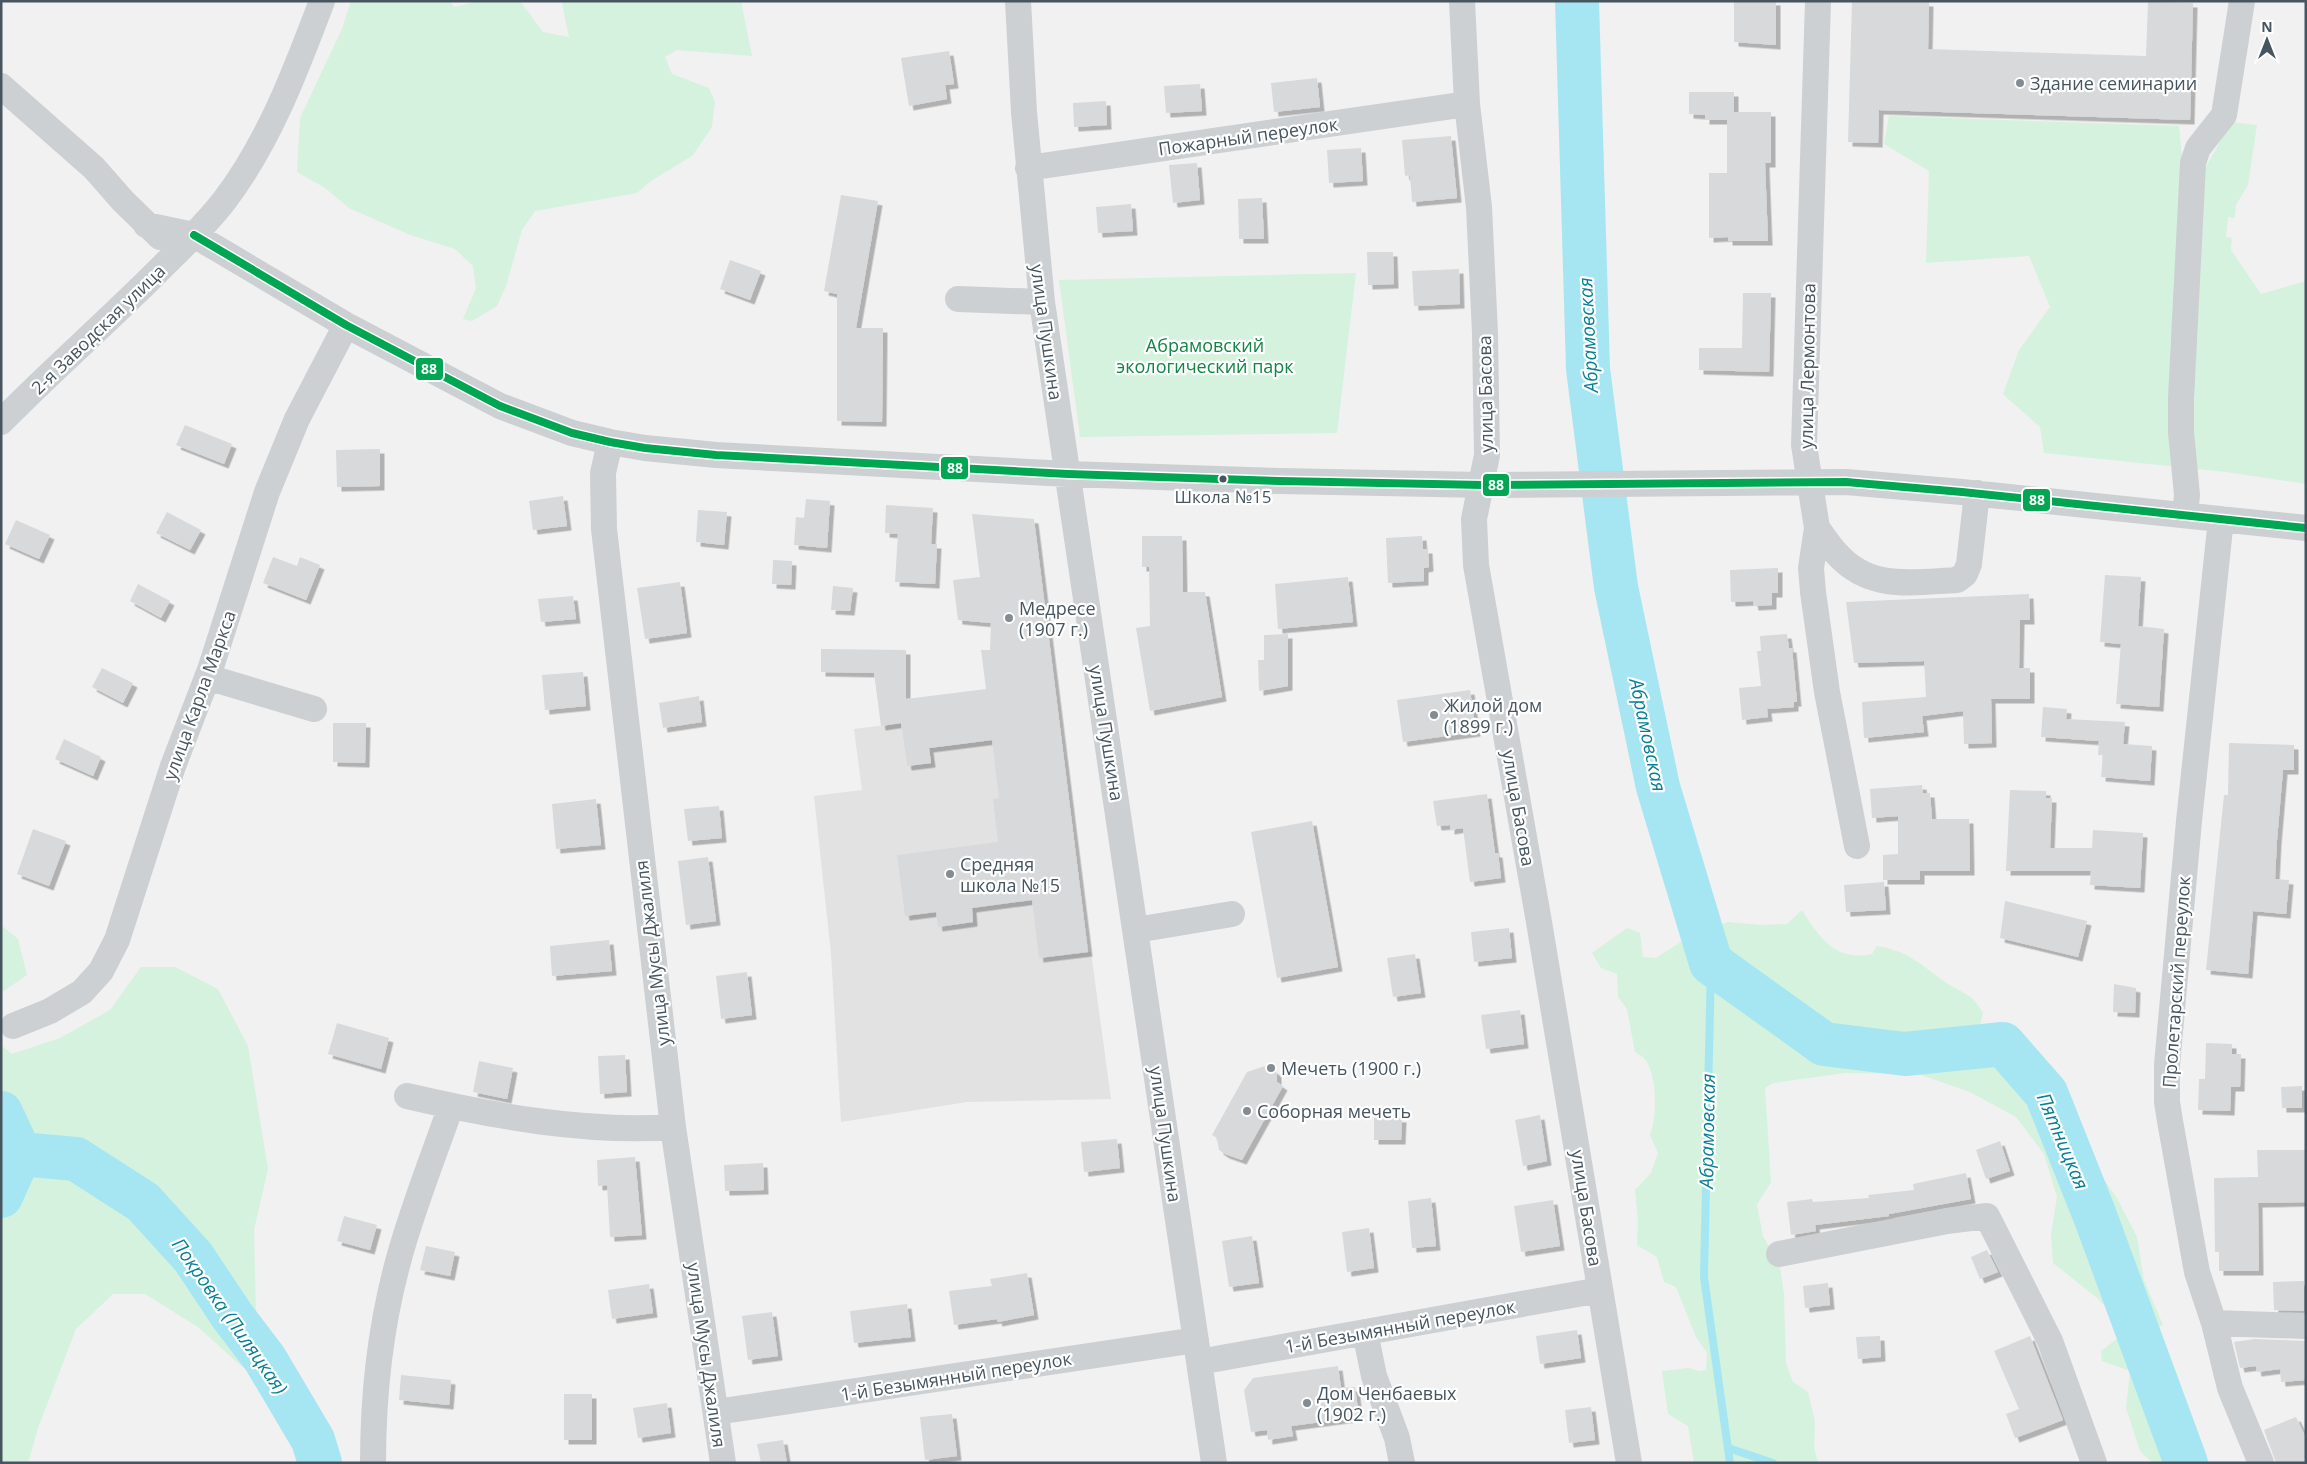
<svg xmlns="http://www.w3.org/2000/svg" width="2307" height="1464" viewBox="0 0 2307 1464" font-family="'Open Sans',sans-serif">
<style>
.education{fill:#e2e2e3}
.green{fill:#d4f2de}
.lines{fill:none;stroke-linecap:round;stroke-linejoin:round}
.stream{stroke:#a6e6f2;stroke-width:8}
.river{stroke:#a6e6f2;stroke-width:44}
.building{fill:#d8d9db;filter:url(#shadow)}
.minor{stroke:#ccd0d2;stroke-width:26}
.bus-1-casing{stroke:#fff;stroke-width:11}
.bus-1{stroke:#00a651;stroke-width:8}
.poi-dot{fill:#828c92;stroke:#fff;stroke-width:2}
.bus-dot{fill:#46555f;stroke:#fff;stroke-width:2}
.labels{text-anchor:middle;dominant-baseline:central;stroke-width:4.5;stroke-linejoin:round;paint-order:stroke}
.bus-label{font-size:17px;fill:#46555f;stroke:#fff}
.poi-label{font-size:18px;fill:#46555f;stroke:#fff;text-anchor:start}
.street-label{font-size:18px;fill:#46555f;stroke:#fff}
.park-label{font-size:18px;fill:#118644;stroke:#fff}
.water-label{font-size:19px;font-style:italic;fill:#057f95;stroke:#fff}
.line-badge{stroke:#fff;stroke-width:2}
.badge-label{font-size:14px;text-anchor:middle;font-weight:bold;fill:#fff}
</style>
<defs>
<filter id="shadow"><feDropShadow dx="4.5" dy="4.5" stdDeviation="0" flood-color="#0004"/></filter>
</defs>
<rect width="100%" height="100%" fill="#f1f1f1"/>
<path class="education" d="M 901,723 L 907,766 L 931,763 L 929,748 L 1060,731 L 1088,952 L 1091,952 L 1111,1099 L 967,1102 L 841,1122 L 831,954 L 814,796 L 862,790 L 854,729 Z"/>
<path class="green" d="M 351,1 L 450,1 L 454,7 L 471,3 L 472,1 L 520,1 L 543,32 L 569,37 L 562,4 L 565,1 L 741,1 L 752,56 L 677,50 L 665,57 L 672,74 L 709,88 L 715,102 L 712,127 L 692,156 L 651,181 L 637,193 L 535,211 L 522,230 L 506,286 L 497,306 L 472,321 L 463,319 L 476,288 L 473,266 L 455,249 L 410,235 L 349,208 L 325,188 L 297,172 L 300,118 L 342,29 Z
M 1889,116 L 2179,126 L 2184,176 L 2199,179 L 2231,122 L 2257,125 L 2248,185 L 2236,205 L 2235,218 L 2228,217 L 2226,237 L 2232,238 L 2231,250 L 2261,294 L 2306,281 L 2306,484 L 2226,472 L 2044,453 L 2040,427 L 2003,394 L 2019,350 L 2050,307 L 2029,256 L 1926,263 L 1929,171 L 1884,144 Z
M 1356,273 L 1337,433 L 1080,437 L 1059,280 Z
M 1802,910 C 1819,937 1835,962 1872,954 L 1877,946 C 1908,951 1920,964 1945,982 C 1963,994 1972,993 1983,1013 L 1980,1027 L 1985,1040 L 1999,1051 L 2003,1065 L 2009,1070 L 2022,1058 L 2032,1064 L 2044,1087 L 2064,1113 L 2077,1142 L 2117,1198 L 2137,1237 L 2144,1280 L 2163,1325 L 2132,1336 L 2122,1349 L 2161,1350 C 2166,1364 2160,1364 2162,1374 C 2164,1389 2175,1399 2186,1407 L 2185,1424 L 2202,1463 L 2153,1463 L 2140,1451 L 2126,1408 L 2130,1371 L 2102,1361 L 2101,1351 L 2118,1338 L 2120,1321 L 2097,1298 L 2053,1263 L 2051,1235 L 2057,1197 L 2044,1154 L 2016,1117 L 1970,1092 L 1918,1074 L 1845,1073 L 1773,1083 L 1765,1088 L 1771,1182 L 1757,1205 L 1763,1236 L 1780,1266 L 1784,1295 L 1786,1363 L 1793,1382 L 1808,1392 L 1815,1422 L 1814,1447 L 1818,1463 L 1694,1463 L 1688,1426 L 1668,1414 L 1662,1371 L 1689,1368 L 1699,1371 L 1706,1370 L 1707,1353 L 1696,1337 L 1676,1287 L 1664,1282 L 1657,1257 L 1637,1245 L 1638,1220 L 1635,1190 L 1651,1173 L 1658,1153 L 1650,1135 C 1657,1117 1657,1079 1647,1062 C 1645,1057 1639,1055 1635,1052 L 1627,1009 L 1618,997 L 1617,974 L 1601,968 L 1592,953 L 1627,928 L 1640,933 L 1643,957 L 1656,958 L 1690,936 L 1728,922 L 1762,925 L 1787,924 Z
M 1,925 L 18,939 L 27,975 L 1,993 Z
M 141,967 L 175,967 L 218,989 L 248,1046 L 268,1169 L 254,1230 L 256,1312 L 286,1394 L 240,1365 L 198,1327 L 145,1294 L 113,1294 L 76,1329 L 38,1428 L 28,1463 L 1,1463 L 1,1045 L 12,1054 L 60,1038 L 110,1010 Z"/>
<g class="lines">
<path class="stream" d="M 1711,963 L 1704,1277 L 1730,1463
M 1728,1448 L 1773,1463"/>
<path class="river" d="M 1577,1 L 1588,369 L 1616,587 L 1658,787 L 1711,963 L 1824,1044 L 1905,1054 L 2003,1044 L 2046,1093 L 2095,1216 L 2186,1463
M 1,1113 L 20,1154 L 76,1159 L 143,1202 L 193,1257 L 233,1317 L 265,1359 L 313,1440 L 320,1463
M 1,1196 L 20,1154"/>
</g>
<path class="building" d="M 1734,1 L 1776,1 L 1776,45 L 1734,42 Z
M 1852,1 L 1929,2 L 1928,49 L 2146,56 L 2148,2 L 2193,3 L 2190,120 L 1879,110 L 1878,143 L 1848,142 Z
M 949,51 L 954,84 L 945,85 L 947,99 L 909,106 L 901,58 Z
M 1317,78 L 1320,107 L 1274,112 L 1271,83 Z
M 1200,84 L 1202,111 L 1166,113 L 1164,86 Z
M 1689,92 L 1734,92 L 1734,112 L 1771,112 L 1771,163 L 1765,163 L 1768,241 L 1728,241 L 1728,237 L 1709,238 L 1709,173 L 1727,173 L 1727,120 L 1705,120 L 1705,115 L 1689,114 Z
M 1106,101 L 1107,125 L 1074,127 L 1073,103 Z
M 1451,136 L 1457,198 L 1412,202 L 1410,175 L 1405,176 L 1402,140 Z
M 1361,148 L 1363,181 L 1329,183 L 1327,150 Z
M 1197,163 L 1200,200 L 1173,203 L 1169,165 Z
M 841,195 L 878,201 L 856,328 L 883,328 L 882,422 L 837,421 L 837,294 L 824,291 Z
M 1262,198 L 1264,239 L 1239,239 L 1238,199 Z
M 1131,204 L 1133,231 L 1098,233 L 1096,207 Z
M 1367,252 L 1393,252 L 1394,284 L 1368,285 Z
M 730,260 L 761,271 L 750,300 L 720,289 Z
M 1459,269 L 1460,304 L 1414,306 L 1412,271 Z
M 1743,293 L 1771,293 L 1769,372 L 1699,370 L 1699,348 L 1742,348 Z
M 185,425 L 232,444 L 224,464 L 176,445 Z
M 380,449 L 380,486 L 337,487 L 336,450 Z
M 563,496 L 567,526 L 533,530 L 529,501 Z
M 806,499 L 830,501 L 827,548 L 794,545 L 796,517 L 804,518 Z
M 886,505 L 933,508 L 931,544 L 937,544 L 935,584 L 895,582 L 898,534 L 885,533 Z
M 698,510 L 727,512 L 724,545 L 696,542 Z
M 167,512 L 201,530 L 190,550 L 156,533 Z
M 972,514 L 1034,519 L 1088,952 L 1039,958 L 1032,900 L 972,908 L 973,922 L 938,927 L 936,912 L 905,916 L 897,855 L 998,842 L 993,799 L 999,798 L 992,740 L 929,748 L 931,763 L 907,766 L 901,723 L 881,726 L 874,673 L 821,672 L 821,649 L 906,650 L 906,699 L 986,689 L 981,650 L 990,650 L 991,623 L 958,620 L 953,580 L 980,577 Z
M 16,520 L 50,535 L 39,559 L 5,544 Z
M 1142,536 L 1182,536 L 1183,592 L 1205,592 L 1222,697 L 1150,711 L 1136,628 L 1150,626 L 1149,567 L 1142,567 Z
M 1422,536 L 1423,549 L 1428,549 L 1429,567 L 1424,568 L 1424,581 L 1388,583 L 1386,538 Z
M 273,557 L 297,566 L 300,557 L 320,565 L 306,600 L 263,583 Z
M 773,560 L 792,561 L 791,585 L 772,584 Z
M 1778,568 L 1778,593 L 1772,593 L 1772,605 L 1754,606 L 1753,601 L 1731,602 L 1730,570 Z
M 2105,575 L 2141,577 L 2138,626 L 2164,629 L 2159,707 L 2116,704 L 2121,644 L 2100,642 Z
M 1348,577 L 1353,622 L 1278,629 L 1275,584 Z
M 680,582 L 687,633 L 645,639 L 637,588 Z
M 138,584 L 170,601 L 161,618 L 130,601 Z
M 833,586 L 853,588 L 850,611 L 831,610 Z
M 2029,594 L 2030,620 L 2020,620 L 2019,668 L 2030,668 L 2030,699 L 1991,699 L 1992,743 L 1964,744 L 1963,711 L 1922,716 L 1924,732 L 1864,738 L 1862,702 L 1926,697 L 1924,661 L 1854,663 L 1846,602 Z
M 573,596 L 576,619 L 541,622 L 538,599 Z
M 1288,634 L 1288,686 L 1259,691 L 1258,660 L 1264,660 L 1264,635 Z
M 1787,634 L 1789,648 L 1792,648 L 1797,702 L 1794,702 L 1794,707 L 1767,709 L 1768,717 L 1742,720 L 1739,688 L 1761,686 L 1757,651 L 1761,651 L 1760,636 Z
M 102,668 L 133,683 L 123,703 L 92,687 Z
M 583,672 L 586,706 L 545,710 L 542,675 Z
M 1470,690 L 1476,732 L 1403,742 L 1397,700 Z
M 699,696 L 702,722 L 663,728 L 659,703 Z
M 2043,707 L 2067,709 L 2066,719 L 2125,722 L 2123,744 L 2152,746 L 2150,781 L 2101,777 L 2103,755 L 2098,755 L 2099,741 L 2041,737 Z
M 333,723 L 366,723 L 365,763 L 333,762 Z
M 64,739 L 101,757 L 93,776 L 55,759 Z
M 2229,743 L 2294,745 L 2294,770 L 2283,770 L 2277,840 L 2275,879 L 2289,880 L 2286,914 L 2253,911 L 2248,974 L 2206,970 L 2224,795 L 2228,795 Z
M 1922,785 L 1923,793 L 1930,793 L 1932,819 L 1969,819 L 1970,871 L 1920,871 L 1920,880 L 1883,880 L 1883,855 L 1898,854 L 1898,816 L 1872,818 L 1870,789 Z
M 2010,790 L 2046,791 L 2046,798 L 2052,798 L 2050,848 L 2092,848 L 2093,830 L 2143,833 L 2140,888 L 2090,885 L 2091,871 L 2006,871 Z
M 1487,794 L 1495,853 L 1498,853 L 1501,878 L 1470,882 L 1463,828 L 1450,830 L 1450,825 L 1437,826 L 1433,801 Z
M 596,799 L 601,845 L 556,849 L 552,804 Z
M 719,806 L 722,838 L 688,841 L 684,809 Z
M 1312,821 L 1338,967 L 1277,978 L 1251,832 Z
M 33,829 L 66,841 L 49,886 L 17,874 Z
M 708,857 L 716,921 L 686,925 L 678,861 Z
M 1884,882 L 1886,910 L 1846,912 L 1844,885 Z
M 2005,901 L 2087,921 L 2078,957 L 2000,938 Z
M 1509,928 L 1512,958 L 1474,962 L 1471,932 Z
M 609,940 L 612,971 L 552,976 L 550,946 Z
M 1415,954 L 1421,993 L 1393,997 L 1387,958 Z
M 747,972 L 752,1015 L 721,1019 L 716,976 Z
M 2114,984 L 2136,988 L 2135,1013 L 2113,1012 Z
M 1520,1010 L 1524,1044 L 1486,1049 L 1481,1015 Z
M 337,1023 L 389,1038 L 381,1069 L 328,1054 Z
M 2206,1043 L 2232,1044 L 2232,1054 L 2241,1054 L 2240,1087 L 2231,1087 L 2230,1111 L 2198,1110 L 2199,1079 L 2205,1079 Z
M 625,1055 L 627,1092 L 600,1094 L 598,1056 Z
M 479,1061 L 513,1068 L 507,1099 L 473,1092 Z
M 1265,1066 L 1274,1070 L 1277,1073 L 1277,1082 L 1283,1086 L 1242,1160 L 1225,1154 L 1219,1150 L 1217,1138 L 1212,1135 L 1247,1072 Z
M 2302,1086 L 2302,1108 L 2282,1108 L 2281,1087 Z
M 1540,1115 L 1547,1161 L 1523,1166 L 1515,1120 Z
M 1374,1117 L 1402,1118 L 1401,1140 L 1374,1140 Z
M 1117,1139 L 1120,1168 L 1084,1172 L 1081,1142 Z
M 2000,1141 L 2010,1171 L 1986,1179 L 1976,1150 Z
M 2257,1150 L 2306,1150 L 2306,1202 L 2258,1203 L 2259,1271 L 2219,1271 L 2219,1252 L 2215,1252 L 2214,1178 L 2258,1177 Z
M 635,1157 L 642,1235 L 610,1237 L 607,1185 L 598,1186 L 597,1160 Z
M 763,1163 L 764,1190 L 725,1191 L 724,1165 Z
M 1966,1173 L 1971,1199 L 1889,1214 L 1889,1216 L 1815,1225 L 1816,1231 L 1791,1235 L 1787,1202 L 1812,1199 L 1813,1202 L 1869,1198 L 1868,1195 L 1914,1190 L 1913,1184 Z
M 1431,1198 L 1436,1246 L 1412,1248 L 1408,1201 Z
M 1553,1200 L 1560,1246 L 1521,1252 L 1514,1206 Z
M 344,1216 L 377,1225 L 370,1250 L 337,1241 Z
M 1369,1228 L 1374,1268 L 1347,1272 L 1342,1232 Z
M 1252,1236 L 1259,1283 L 1229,1287 L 1222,1241 Z
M 426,1246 L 455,1252 L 450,1276 L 420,1270 Z
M 1987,1250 L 1998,1272 L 1980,1279 L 1971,1257 Z
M 1027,1273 L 1034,1315 L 998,1322 L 997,1319 L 954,1325 L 949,1291 L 992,1286 L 990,1279 Z
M 2304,1281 L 2304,1311 L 2274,1310 L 2273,1282 Z
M 1828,1283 L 1830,1305 L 1805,1308 L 1803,1286 Z
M 649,1284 L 653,1313 L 612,1319 L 608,1290 Z
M 907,1304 L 911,1337 L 854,1343 L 850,1311 Z
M 772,1312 L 778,1356 L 748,1360 L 742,1316 Z
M 1577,1330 L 1581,1358 L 1540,1364 L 1536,1336 Z
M 1880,1336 L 1881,1357 L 1858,1359 L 1856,1337 Z
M 2030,1336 L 2063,1420 L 2015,1438 L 2006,1414 L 2019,1409 L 1994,1351 Z
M 2255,1339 L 2306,1341 L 2306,1380 L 2281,1382 L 2280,1369 L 2257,1372 L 2256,1366 L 2240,1368 L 2234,1342 Z
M 1338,1366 L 1341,1388 L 1355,1387 L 1359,1417 L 1291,1426 L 1293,1436 L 1268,1440 L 1267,1430 L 1251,1432 L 1244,1390 L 1253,1378 Z
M 401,1375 L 451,1380 L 449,1405 L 399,1400 Z
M 564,1394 L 592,1394 L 592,1440 L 564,1440 Z
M 667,1403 L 671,1433 L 638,1438 L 633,1408 Z
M 1591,1407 L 1595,1440 L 1569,1443 L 1565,1410 Z
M 952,1414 L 957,1456 L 925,1460 L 920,1417 Z
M 2296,1417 L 2306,1438 L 2306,1463 L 2276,1463 L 2264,1430 Z
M 783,1440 L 787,1463 L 761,1463 L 757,1444 Z"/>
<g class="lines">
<path class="minor" d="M 1018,1 L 1024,112 L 1042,302 L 1214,1463
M 1462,1 L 1467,104 L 1479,207 L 1485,333 L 1487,455 L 1474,519 L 1476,565 L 1539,922 L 1629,1463
M 1818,1 L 1804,445 L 1817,528 L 1811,568 L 1813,592 L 1827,692 L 1857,846
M 1,86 L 94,168 L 123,201 L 160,237
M 1028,168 L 1467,104
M 146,225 L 194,235 L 346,325 L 500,406 L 572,433 L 610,442 L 645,448 L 716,455 L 1068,474 L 1280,481 L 1483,485 L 1846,482 L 1962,492 L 2306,528
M 958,299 L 1042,302
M 1,422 C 51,371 106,323 157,272 C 180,249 204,227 224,201 C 269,142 296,70 322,1
M 610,442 L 603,473 L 604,529 L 673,1127 L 723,1463
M 2185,515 L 2187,495 L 2181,432 L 2181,399 L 2193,163 L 2198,148 L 2224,115 L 2242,1
M 2221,519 L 2189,821 L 2167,1065 L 2167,1102 L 2170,1121 L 2197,1272 L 2214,1323 L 2230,1388 L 2261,1463
M 1817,528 C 1824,537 1830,547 1838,555 C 1871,591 1913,582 1957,580 L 1965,574 L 1969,564 L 1977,493
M 207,677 L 314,709
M 1136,930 L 1232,914
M 13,1026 L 50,1011 L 82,992 L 101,971 L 117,940 L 173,766 L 210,670 L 267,492 L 297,419 L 346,325
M 407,1096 C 493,1116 584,1133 673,1127
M 1779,1254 L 1947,1221 L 1987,1216 L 2050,1341 L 2094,1463
M 2214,1323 L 2306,1326
M 1365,1332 L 1374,1376 L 1397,1438 L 1402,1463
M 1199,1362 L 1600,1290
M 716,1412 L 1196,1340
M 373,1463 C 373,1395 380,1328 398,1262 C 412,1209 433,1158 451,1106"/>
<defs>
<path id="bus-1" d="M 194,235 L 346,325 L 500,406 L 572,433 L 610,442 L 645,448 L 716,455 L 1068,474 L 1280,481 L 1483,485 L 1846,482 L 1962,492 L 2306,528"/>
</defs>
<use href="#bus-1" class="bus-1-casing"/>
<use href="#bus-1" class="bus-1"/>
</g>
<g class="poi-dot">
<circle cx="2020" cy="83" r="5"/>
<circle cx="1009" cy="618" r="5"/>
<circle cx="1434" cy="715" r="5"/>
<circle cx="950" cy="874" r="5"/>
<circle cx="1271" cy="1068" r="5"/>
<circle cx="1247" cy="1111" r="5"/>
<circle cx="1307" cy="1403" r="5"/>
</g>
<circle class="bus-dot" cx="1223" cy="479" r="4.5"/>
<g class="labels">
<g class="bus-label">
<text x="1223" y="496">Школа №15</text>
</g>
<g class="poi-label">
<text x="2030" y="83">Здание семинарии</text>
<text x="1019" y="608">Медресе<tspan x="1019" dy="21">(1907 г.)</tspan></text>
<text x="1444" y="705">Жилой дом<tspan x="1444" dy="21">(1899 г.)</tspan></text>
<text x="960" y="864">Средняя<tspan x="960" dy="21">школа №15</tspan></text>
<text x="1281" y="1068">Мечеть (1900 г.)</text>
<text x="1257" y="1111">Соборная мечеть</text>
<text x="1317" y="1393">Дом Ченбаевых<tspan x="1317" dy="21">(1902 г.)</tspan></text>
</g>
<g class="street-label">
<text transform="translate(1248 136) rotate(-8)">Пожарный переулок</text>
<text transform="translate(98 329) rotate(-44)">2-я Заводская улица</text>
<text transform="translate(1047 332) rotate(82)">улица Пушкина</text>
<text transform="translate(1807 366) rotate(-89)">улица Лермонтова</text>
<text transform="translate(1485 394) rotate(-91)">улица Басова</text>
<text transform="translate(199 695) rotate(-70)">улица Карла Маркса</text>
<text transform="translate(1107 733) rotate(81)">улица Пушкина</text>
<text transform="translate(1519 808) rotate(80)">улица Басова</text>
<text transform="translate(652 953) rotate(-97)">улица Мусы Джалиля</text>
<text transform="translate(2176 982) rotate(-86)">Пролетарский переулок</text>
<text transform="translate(1166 1134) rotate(82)">улица Пушкина</text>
<text transform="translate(1587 1208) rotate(81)">улица Басова</text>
<text transform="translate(1400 1326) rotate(-10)">1-й Безымянный переулок</text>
<text transform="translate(707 1355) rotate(82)">улица Мусы Джалиля</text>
<text transform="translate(956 1376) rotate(-9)">1-й Безымянный переулок</text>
</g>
<g class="park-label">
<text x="1205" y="345">Абрамовский<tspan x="1205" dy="21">экологический парк</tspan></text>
</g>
<g class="water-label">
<text transform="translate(1588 335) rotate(-93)">Абрамовская</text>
<text transform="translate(1648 735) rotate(78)">Абрамовская</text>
<text transform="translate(1707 1131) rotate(-89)">Абрамовская</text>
<text transform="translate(2063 1141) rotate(67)">Пятницкая</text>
<text transform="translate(230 1316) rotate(55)">Покровка (Пиляцкая)</text>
</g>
</g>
<g class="line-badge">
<rect x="415" y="357" width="29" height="24" rx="5" fill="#00a651"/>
<rect x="940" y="456" width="29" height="24" rx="5" fill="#00a651"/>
<rect x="1482" y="473" width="28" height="24" rx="5" fill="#00a651"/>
<rect x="2022" y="488" width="29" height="24" rx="5" fill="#00a651"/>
</g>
<g class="badge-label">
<text x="429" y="374">88</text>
<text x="955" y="473">88</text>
<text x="1496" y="490">88</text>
<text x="2037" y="505">88</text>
</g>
<rect width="2307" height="1464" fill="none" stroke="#46555f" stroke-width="5"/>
<g transform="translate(2267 40)" stroke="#ffffff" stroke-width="4" paint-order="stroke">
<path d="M0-4L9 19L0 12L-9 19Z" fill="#46555f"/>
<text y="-8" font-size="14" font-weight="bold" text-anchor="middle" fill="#46555f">N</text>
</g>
</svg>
